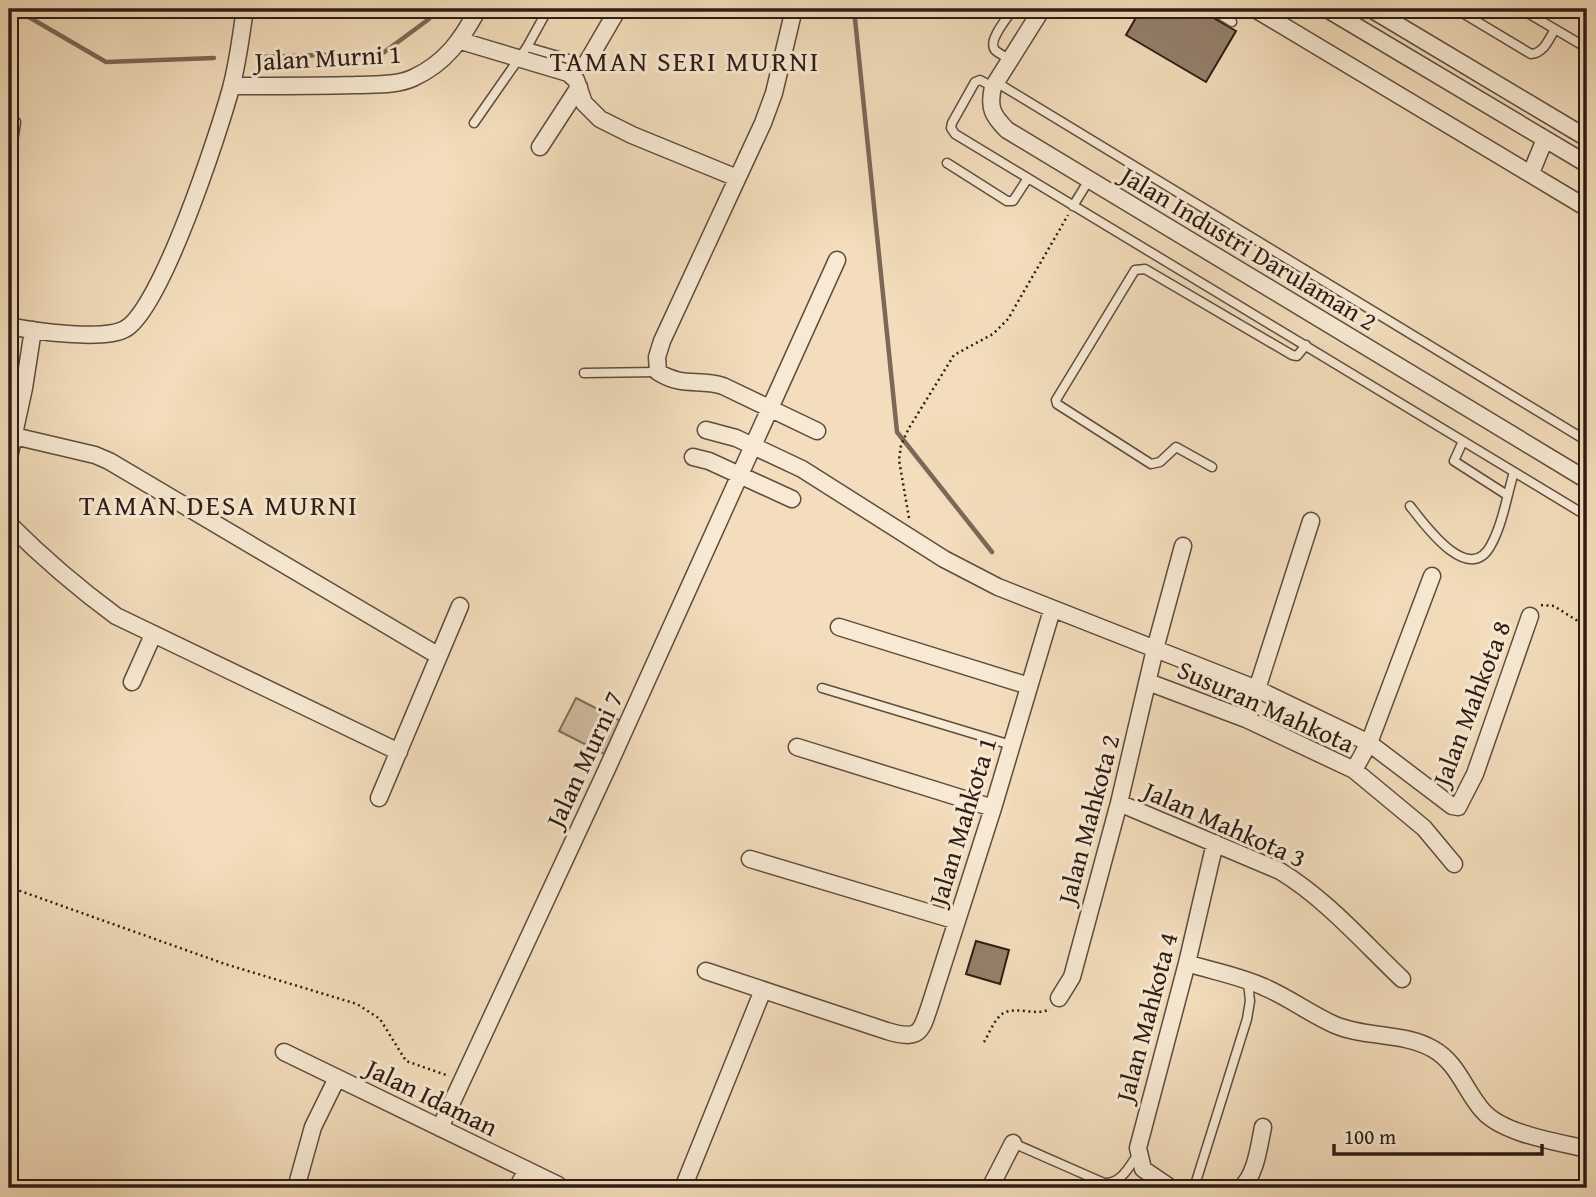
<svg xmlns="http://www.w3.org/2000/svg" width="1596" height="1197" font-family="'Gentium Book Plus',serif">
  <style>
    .green { fill: #d2bca0; stroke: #806c5a; stroke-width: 2 }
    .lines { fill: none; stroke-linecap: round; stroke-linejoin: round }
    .stream { stroke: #7c6857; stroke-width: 4.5 }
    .building { fill: #94806c; stroke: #2e1c15; stroke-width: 2 }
    .service-casing { stroke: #5f4c3f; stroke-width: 11 }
    .minor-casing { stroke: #5f4c3f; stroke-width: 19 }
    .path { stroke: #2e1c15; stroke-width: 2.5; stroke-dasharray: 2 3.5; stroke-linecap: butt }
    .service { stroke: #f7e9d3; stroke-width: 8 }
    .minor { stroke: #f7e9d3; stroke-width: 16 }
    .labels { text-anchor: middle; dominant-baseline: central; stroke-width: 6; stroke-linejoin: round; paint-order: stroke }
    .street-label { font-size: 26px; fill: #2e1c15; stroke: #f7e9d3 }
    .neighbourhood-label { font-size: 28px; letter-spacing: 2px; fill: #2e1c15; stroke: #f7e9d3 }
  </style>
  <rect width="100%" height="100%" fill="#f3ddbc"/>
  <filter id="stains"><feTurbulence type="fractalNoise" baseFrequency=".00286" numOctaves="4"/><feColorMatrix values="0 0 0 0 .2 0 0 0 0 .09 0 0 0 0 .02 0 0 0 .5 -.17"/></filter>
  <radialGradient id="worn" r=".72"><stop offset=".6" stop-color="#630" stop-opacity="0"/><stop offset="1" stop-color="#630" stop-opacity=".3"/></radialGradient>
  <path class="green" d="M576 698 621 721 604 754 559 731Z"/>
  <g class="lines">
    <path class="stream" d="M15 9 106 62 214 58
      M854 9 897 432 992 552
      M259 57 383 53 429 19 434 9"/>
  </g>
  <path class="building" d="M1141 9H1198L1236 31 1206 82 1126 35Z
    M976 941 1009 950 1000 984 966 974Z"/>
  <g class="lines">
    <g class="service-casing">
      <path id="service" d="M1211 9 1232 22
        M1456 9 1531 54C1544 53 1549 39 1555 29
        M1521 9 1587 48
        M527 47 586 64
        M1010 59C1006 57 999 54 995 50 987 41 1008 17 1013 9
        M996 82 1587 441
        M993 87 980 80 975 82 952 123 951 128 955 134 1587 516
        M9 115 16 122 9 167
        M474 123 527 47 548 9
        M947 163 1007 201H1013L1028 178
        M1073 206 1089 180
        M584 373 658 372
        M1463 441 1454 461 1507 495
        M1212 467 1176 447 1160 462 1151 464 1057 404 1056 400 1135 270 1145 269 1292 355 1297 356 1306 345
        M1410 506C1424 524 1469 587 1491 545 1503 523 1507 495 1514 472
        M822 688 1011 745
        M1013 1143 1104 1183C1121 1184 1129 1167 1138 1154
        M1194 1188 1247 1019 1250 1001 1248 982"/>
    </g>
    <g class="minor-casing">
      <path id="minor" d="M794 9 774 93 763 123 662 341 657 357 658 372C683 388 699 378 723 386L817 431
        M1042 9 993 87C988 108 993 116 1007 130L1587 480
        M1255 9 1587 208
        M1327 9 1587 164
        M1371 9 1587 138
        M461 41 568 73 576 80 584 103 600 119 632 135 737 178
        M586 64 618 9
        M232 86C273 86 314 86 355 85 374 84 395 86 413 78 446 63 462 39 478 9
        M540 147 579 87
        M1531 173 1545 139
        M9 326C33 331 104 341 125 329 161 310 219 132 231 88 238 62 241 35 245 9
        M706 430 736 438 802 469 944 559 998 587 1257 689 1369 743 1452 806 1458 807 1475 774 1530 616
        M14 436 95 455 109 461 439 656
        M9 457 24 388 33 330
        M693 457 709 461 792 499
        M9 524C42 557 78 588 116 616L399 752
        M839 627 1029 686
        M132 682 153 635
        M1148 682 1246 719 1354 770 1424 828 1454 864
        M1257 689 1311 521
        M797 747 993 808
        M1354 770 1369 743 1432 576
        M379 798 460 606
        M1119 803 1280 871C1326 899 1363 942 1402 979
        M750 859 957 921
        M1187 963C1212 971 1240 976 1264 987 1288 997 1310 1014 1335 1025 1366 1038 1403 1032 1433 1049 1458 1063 1465 1091 1483 1111 1503 1134 1558 1142 1587 1149
        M706 971 887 1031C921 1041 921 1032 931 1002L993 808 1052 610
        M1059 998 1072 977 1119 803 1155 649 1183 546
        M284 1052 558 1185
        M440 1128 606 771 837 260
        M296 1188 313 1127 337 1078
        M517 1188 527 1170
        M683 1188 763 990
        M990 1188 1013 1143
        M1171 1188 1143 1169 1138 1148 1187 963 1215 843
        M1241 1188C1256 1175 1259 1146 1263 1127"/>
    </g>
    <path class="path" d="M909 518 899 460 901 445 909 428 954 355 993 334 1008 319 1068 215
      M1541 605 1554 606 1587 627
      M9 887 225 964 357 1004 380 1019 406 1061 449 1076
      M984 1042C989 1034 994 1020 1002 1014 1015 1005 1036 1017 1050 1009"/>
    <use href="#service" class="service"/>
    <use href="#minor" class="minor"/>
  </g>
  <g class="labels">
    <g class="street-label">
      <text transform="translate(328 57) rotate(-3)">Jalan Murni 1</text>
      <text transform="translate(1249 248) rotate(31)">Jalan Industri Darulaman 2</text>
      <text transform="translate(1471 703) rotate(-69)">Jalan Mahkota 8</text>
      <text transform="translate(1266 706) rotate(24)">Susuran Mahkota</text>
      <text transform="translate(584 759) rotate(-65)">Jalan Murni 7</text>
      <text transform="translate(1088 819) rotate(-75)">Jalan Mahkota 2</text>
      <text transform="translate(962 821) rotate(-73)">Jalan Mahkota 1</text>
      <text transform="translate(1225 824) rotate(24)">Jalan Mahkota 3</text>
      <text transform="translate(1146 1017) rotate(-75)">Jalan Mahkota 4</text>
      <text transform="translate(432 1097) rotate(26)">Jalan Idaman</text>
    </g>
    <g class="neighbourhood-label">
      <text x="685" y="60">TAMAN SERI MURNI</text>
      <text x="219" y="504">TAMAN DESA MURNI</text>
    </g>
  </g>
  <rect width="1596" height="1197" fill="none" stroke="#f3ddbc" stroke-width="35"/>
  <rect x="10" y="10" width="1575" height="1176" fill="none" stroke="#2e1c15" stroke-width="3.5"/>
  <rect x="18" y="18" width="1561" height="1162" fill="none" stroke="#2e1c15" stroke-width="2"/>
  <path d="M1334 1144v10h208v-10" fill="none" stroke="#2e1c15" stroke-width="3.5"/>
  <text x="1344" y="1144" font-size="21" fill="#2e1c15" stroke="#f7e9d3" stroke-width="5" paint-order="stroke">100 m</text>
  <rect width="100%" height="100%" filter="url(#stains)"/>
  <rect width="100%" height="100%" fill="url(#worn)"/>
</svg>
